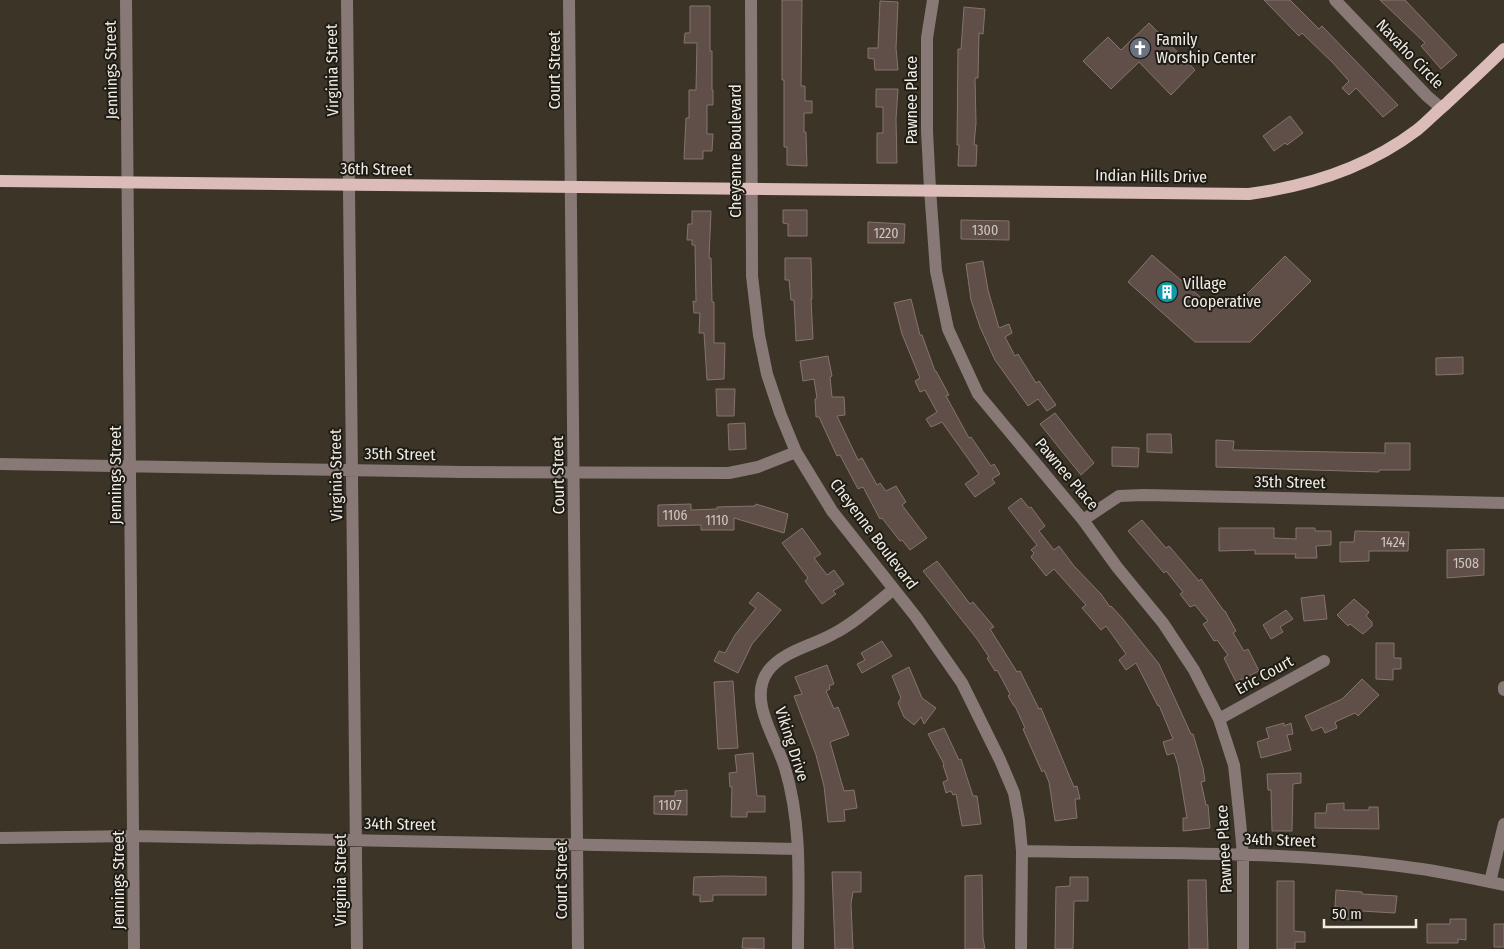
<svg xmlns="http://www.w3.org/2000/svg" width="1504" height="949" font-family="'Fira Sans Condensed',sans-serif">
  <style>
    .building { fill: #5f4f48; stroke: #85746d }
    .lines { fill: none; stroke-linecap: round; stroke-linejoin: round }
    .minor { stroke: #887977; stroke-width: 12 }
    .major { stroke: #dbbcb8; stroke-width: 12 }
    .labels { text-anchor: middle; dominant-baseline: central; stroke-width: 4; stroke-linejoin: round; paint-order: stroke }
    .number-label { font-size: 14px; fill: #ccc5bd }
    .poi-label { font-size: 16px; fill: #f0ece4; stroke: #1f1c16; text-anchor: start }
    .street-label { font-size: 16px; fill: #f0ece4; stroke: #1f1c16 }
  </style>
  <rect width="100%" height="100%" fill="#3b3427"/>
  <path class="building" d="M782 0H802L801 86H805V101H812V113H804V132H806L807 166 787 165V147H784V80H782Z
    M1264 0H1290L1319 29 1322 26 1398 105 1383 117 1356 88 1349 95 1342 88 1349 81 1333 63 1302 33 1299 36Z
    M1380 0H1405L1457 55 1441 69 1421 46 1425 43Z
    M880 1 898 2 896 48 898 70H875L874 59 868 58V48H878Z
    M690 6H710V51H712V90H713V105H707V134H713L712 151H703V159H684L686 118H689V90H696L697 43H684L685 33H690Z
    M964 7 985 9 983 34 979 33 978 78H975L976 123 974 145H977L976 166H958L959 145H957L958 49H961Z
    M1149 23 1195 70 1171 95 1139 62 1111 89 1083 61 1108 37 1121 50Z
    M876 89H898L896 119 897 163H877V133H883V107H876Z
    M1290 116 1303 133 1287 145 1285 143 1274 151 1263 136Z
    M783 210H807V236H788V224L783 223Z
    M692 211H711L709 258H711L712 302H714V343H725L724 379 707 380 704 333H699L700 313H694L693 301 696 302 695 245H692V240H687L688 224H692Z
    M961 220 1009 221V240L961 239Z
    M868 222 905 224 904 243H868Z
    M1152 255 1206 302 1238 303 1285 256 1311 281 1250 342H1195L1128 282Z
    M785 258H811L812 299H811L813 339 796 341 794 300H791L789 280H785Z
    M983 261 988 290 999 328 1009 324 1012 333 1005 337 1015 356 1018 354 1036 383 1039 381 1056 405 1047 411 1038 399 1028 406 995 360 980 327 971 300 966 264Z
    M911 299 920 335H922L935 371H936L949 395 946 396 969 438 971 437 991 466 994 464 1000 474 992 479 995 483 975 497 965 484 979 474 942 422 931 427 926 419 937 412 925 390 920 392 915 381 920 378 902 334 894 303Z
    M828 356 832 376 830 377 832 397H844L845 415 837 416 858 460 862 458 877 485 880 483 886 491 896 486 906 502 902 505 927 538 910 550 902 540 900 541 882 518 880 519 863 487 858 489 840 455 837 456 819 417H816L815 399 817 398 814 379 803 381 800 361Z
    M1463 357V374L1436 375V358Z
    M716 389H735L734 416H717Z
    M1055 413 1094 463 1081 475 1040 424Z
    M745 423 746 449 729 450 728 424Z
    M1147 434H1171L1172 453 1147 452Z
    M1216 440 1234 441 1233 450 1385 453V443H1410V470H1379V472L1216 467Z
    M1112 447 1139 448 1138 467 1112 466Z
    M1021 498 1029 508 1031 507 1045 526 1039 531 1054 550 1059 546 1074 566 1101 594 1110 607 1111 606 1123 619 1159 664 1191 734H1193L1203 768 1205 781 1201 782 1206 805H1208L1210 828 1183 831V818H1187L1178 765 1174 753 1167 755 1163 742 1173 739 1159 705 1158 706 1136 663 1126 670 1119 660 1126 654 1106 626 1101 630 1082 608 1086 605 1054 569 1046 576 1031 557 1034 553 1031 550 1037 545 1008 508Z
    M691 504V510L717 509V507L755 506 756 504 788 514 784 533 734 518V530H701V525L658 526V505Z
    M1142 520 1166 548 1169 546 1199 581 1201 579 1224 611H1225L1236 631 1233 633 1244 651 1248 649 1259 671 1236 682 1224 658 1228 655 1217 640 1214 641 1203 624 1208 621 1195 605 1190 607 1180 594 1183 592 1166 571 1164 573 1128 531Z
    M802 528 821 554 814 558 827 575 834 570 844 584 833 591 836 594 822 604 805 581 808 578 782 543Z
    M1219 528H1274V538L1296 539V528H1315V531H1331V545L1316 546 1317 558H1295L1296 554H1255V550L1219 551Z
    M1355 531 1409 532 1408 551H1369V561L1340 562V542H1354Z
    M1484 549V575L1447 578V550Z
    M937 561 970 604 973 602 994 627 990 629 1017 672 1020 671 1039 709 1041 708 1074 787 1077 786 1080 799H1075L1077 818 1055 821 1049 782 1044 770 1042 772 1023 729 1025 728 1015 706H1014L1008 696 1010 694 997 670 995 671 987 658 989 657 977 639 923 571Z
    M758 592 781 610 752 644 738 673 714 661 719 651 725 653 735 635 756 608 749 603Z
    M1324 595 1327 619 1304 621 1301 598Z
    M1354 599 1369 612 1366 616 1372 622V626L1363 634 1350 624 1348 626 1337 615Z
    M1286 610 1293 619 1280 627 1283 632 1271 639 1263 625Z
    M882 641 892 656 862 673 857 664 865 660 861 653Z
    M1376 643H1394V658H1401V669H1393V680L1376 679Z
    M827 665 834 684 829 686 830 689 826 691 834 709 838 707 849 735 830 742 844 791 854 790 857 808 844 810 845 821 828 822 824 786 816 755 794 696 802 694 795 677Z
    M909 667 922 698 936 708 924 724 921 717 914 725 904 717 898 703 901 698 892 676Z
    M1362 679 1379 695 1358 716 1355 713 1335 722 1337 728 1325 733 1322 727 1312 731 1305 716 1342 699Z
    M733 681 738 748 718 749 714 682Z
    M1284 723V726L1291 723 1293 734 1287 735 1291 750 1261 758 1257 742 1269 738 1266 728Z
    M944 728 959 760 961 759 973 796H977L981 824 962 826 956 794 953 795 951 791 946 793 943 782 948 780 943 765 944 764 928 734Z
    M753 753 757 796H765V812H747V817H731L732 787H730L729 773 737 772 735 755Z
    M1301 773V783L1293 784 1292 831H1272L1271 790H1268L1267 774Z
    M687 790V815L654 814V796H675V791Z
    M1344 803V810H1369V807H1378L1379 829 1315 828V813H1326L1327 804Z
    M832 872H861V892H853L851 904 853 949H835Z
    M982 875 983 938 985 949H965V876Z
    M726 876 766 877V895H713V901L700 902V895H693L694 877Z
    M1070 877H1088V901H1074L1073 949H1055L1056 887 1070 886Z
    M1188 880H1206L1208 949H1189Z
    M1277 881H1294V931L1305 932V942H1295V949H1277Z
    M1336 890 1362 892V894L1397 896 1395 913 1361 911V920L1345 919 1347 908 1335 907Z
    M1450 919H1466V940L1458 939V943H1427V924H1450Z
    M1494 924H1504V947H1494Z
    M743 938H764V949L742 948Z"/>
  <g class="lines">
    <path class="minor" d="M126 0 134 949
      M347 0 357 949
      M569 0 578 949
      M751 0 752 276 759 335 767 374 780 413 796 452 832 511 916 617 962 683 1000 760 1014 793 1019 820 1022 851 1021 949
      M933 0 927 38V131L930 189 936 271 948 329 978 394 1083 520 1117 567 1163 623 1194 670 1219 719 1234 765 1240 821 1243 855V949
      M1335 0 1427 96 1441 108
      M0 464 463 472 729 473 758 467 796 452
      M1083 520 1119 496 1144 495 1504 503
      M1504 687V690
      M1219 719 1324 661
      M0 838 134 836 798 849
      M1022 851C1150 854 1280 850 1407 867 1440 871 1472 878 1504 885
      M1490 882 1504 824
      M798 949C798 889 803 827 785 768 777 740 747 700 768 671 783 651 812 646 833 634 855 623 875 604 894 589"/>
    <path class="major" d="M0 181C416 188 833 187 1249 194 1310 186 1368 167 1417 130 1427 122 1436 112 1446 104 1465 86 1485 68 1504 49"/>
  </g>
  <defs>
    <g id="church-disc" transform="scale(1.125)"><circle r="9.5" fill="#6b7280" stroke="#1f1c16"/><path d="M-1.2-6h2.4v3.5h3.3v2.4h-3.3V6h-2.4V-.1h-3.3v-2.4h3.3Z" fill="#fff"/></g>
    <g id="building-disc" transform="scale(1.125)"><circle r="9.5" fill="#0f9aa8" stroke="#1f1c16"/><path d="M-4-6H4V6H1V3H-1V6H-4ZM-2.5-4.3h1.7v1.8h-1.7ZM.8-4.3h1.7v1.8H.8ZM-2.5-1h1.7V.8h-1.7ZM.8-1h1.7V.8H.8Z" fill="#fff"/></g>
  </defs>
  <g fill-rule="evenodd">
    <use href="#church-disc" x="1140" y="48"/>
    <use href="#building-disc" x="1167" y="292"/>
  </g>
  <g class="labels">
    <g class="number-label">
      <text x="985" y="230">1300</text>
      <text x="886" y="233">1220</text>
      <text x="675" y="515">1106</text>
      <text x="717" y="520">1110</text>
      <text x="1393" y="542">1424</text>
      <text x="1466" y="563">1508</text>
      <text x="670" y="805">1107</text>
    </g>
    <g class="poi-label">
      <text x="1156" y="39">Family<tspan x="1156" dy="18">Worship Center</tspan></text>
      <text x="1183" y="283">Village<tspan x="1183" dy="18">Cooperative</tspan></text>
    </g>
    <g class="street-label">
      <text transform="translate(1410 54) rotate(46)">Navaho Circle</text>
      <text transform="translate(111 70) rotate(-91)">Jennings Street</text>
      <text transform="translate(332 70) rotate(-91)">Virginia Street</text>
      <text transform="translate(554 70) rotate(-90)">Court Street</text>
      <text transform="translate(911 100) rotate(-90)">Pawnee Place</text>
      <text transform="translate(735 151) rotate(-90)">Cheyenne Boulevard</text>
      <text transform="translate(376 169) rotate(1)">36th Street</text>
      <text transform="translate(1151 176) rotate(1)">Indian Hills Drive</text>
      <text transform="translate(400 454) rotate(1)">35th Street</text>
      <text transform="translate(1067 474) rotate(50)">Pawnee Place</text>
      <text transform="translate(115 475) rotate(-90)">Jennings Street</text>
      <text transform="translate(336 475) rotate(-91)">Virginia Street</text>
      <text transform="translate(558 475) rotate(-91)">Court Street</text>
      <text transform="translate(1290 482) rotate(1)">35th Street</text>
      <text transform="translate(874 534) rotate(53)">Cheyenne Boulevard</text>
      <text transform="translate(1264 675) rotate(-29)">Eric Court</text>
      <text transform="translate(792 744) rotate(72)">Viking Drive</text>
      <text transform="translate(400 824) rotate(1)">34th Street</text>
      <text transform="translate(1280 840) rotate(2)">34th Street</text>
      <text transform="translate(1224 849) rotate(-93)">Pawnee Place</text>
      <text transform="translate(118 880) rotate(-90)">Jennings Street</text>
      <text transform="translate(340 880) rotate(-90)">Virginia Street</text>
      <text transform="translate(561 880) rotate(-90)">Court Street</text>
    </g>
  </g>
  <path d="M1324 919v8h92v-8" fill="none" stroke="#f0ece4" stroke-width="2.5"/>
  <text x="1332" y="919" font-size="15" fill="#f0ece4" stroke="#1f1c16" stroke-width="4" paint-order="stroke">50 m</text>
</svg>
